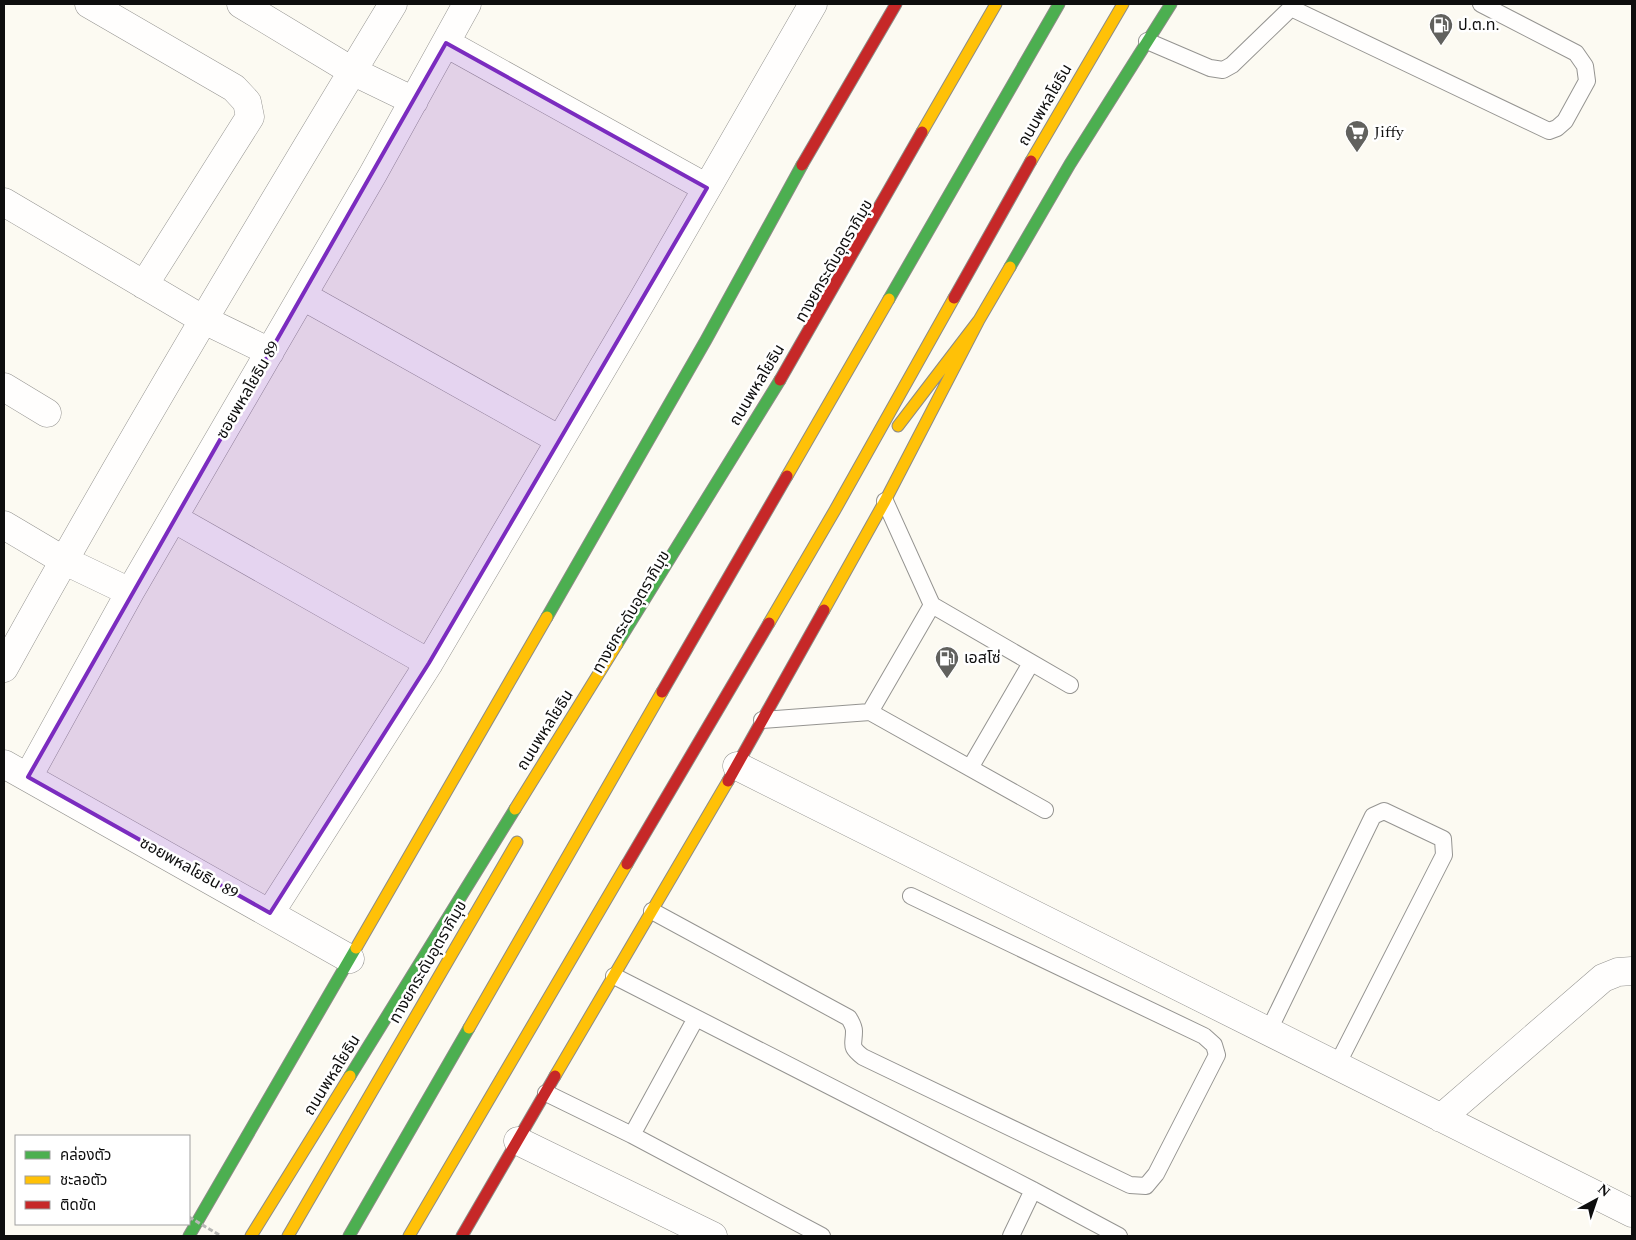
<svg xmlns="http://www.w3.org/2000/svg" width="1636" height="1240" font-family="Spectral,'Noto Sans Thai',serif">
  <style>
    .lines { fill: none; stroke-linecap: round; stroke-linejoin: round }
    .lane-casing { stroke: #959491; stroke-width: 18 }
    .street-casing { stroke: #959491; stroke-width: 29 }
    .fast-casing { stroke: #8c8b87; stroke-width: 13 }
    .slow-casing { stroke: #8c8b87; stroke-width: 13 }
    .jam-casing { stroke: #8c8b87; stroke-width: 13 }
    .lane { stroke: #fffefd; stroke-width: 16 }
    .street { stroke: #fffefd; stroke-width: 28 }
    .fast { stroke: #4caf50; stroke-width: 11 }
    .slow { stroke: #ffc107; stroke-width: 11 }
    .jam { stroke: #c62828; stroke-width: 11 }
    .path-bridge { stroke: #b8b8b6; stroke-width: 3; stroke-dasharray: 5 2.5; stroke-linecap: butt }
    .marked { fill: #7b2cbf; fill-opacity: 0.2; stroke: #7b2cbf; stroke-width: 4; stroke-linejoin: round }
    .labels { text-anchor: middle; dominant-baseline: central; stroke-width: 5; stroke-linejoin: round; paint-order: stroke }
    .poi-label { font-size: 16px; fill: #0e0e0e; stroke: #fff; text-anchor: start }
    .street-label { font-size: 16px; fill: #0e0e0e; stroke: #fff }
  </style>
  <rect width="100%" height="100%" fill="#fcfaf2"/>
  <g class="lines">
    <g class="lane-casing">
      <path id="lane" d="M1291 8 1549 131 1557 128 1565 121 1587 81 1585 66 1576 53 1481 4
        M1147 41 1210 68 1223 70 1232 65 1291 8 1293 4
        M932 605 1070 685
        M870 712 1045 810
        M762 720 870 712 932 605 885 501
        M970 768 1031 663
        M652 911 849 1018C851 1022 854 1026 854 1031 854 1046 849 1046 863 1057L1130 1185 1146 1186 1156 1174 1217 1055 1214 1045 1204 1036 911 896
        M614 976 1033 1190 1119 1236
        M1269 1030 1373 816 1384 811 1443 839 1444 855 1337 1065
        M546 1093 632 1135 822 1236
        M632 1135 696 1018
        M1011 1236 1033 1190"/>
    </g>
    <g class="street-casing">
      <path id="street" d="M89 4 234 88 247 102 250 117 144 285
        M241 4 352 71 414 101
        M446 43 707 188
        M4 202 204 320 270 352
        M303 296 560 440
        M4 387 47 413
        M173 518 429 663
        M4 525 63 560 130 592
        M4 668C128 443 260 224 393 4
        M4 764 350 959
        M737 766 1632 1213
        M28 777 130 592 373 174 467 4
        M270 913 429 663 642 301 813 4
        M1441 1118 1603 978 1618 972 1632 971
        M518 1141 713 1236"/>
    </g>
    <g class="fast-casing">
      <path id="fast" d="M1010 267 1070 164 1171 4
        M889 299 1059 4
        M547 617 706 340 802 165
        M617 644 780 380
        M350 1076 515 809
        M189 1236 356 948
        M349 1236 469 1028"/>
    </g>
    <g class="slow-casing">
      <path id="slow" d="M922 132 996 4
        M1031 161 1123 4
        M898 426 979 320
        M787 476 889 299
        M824 610 885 501 979 320 1010 267
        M769 623 835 510 954 298
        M515 809 617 644
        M356 948 547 617
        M469 1028 662 692
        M555 1076 728 781
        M251 1236 350 1076
        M288 1236 517 842
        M409 1236 627 864"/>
    </g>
    <g class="jam-casing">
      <path id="jam" d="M802 165 896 4
        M954 298 1031 161
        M780 380 922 132
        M662 692 787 476
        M728 781 824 610
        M627 864 769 623
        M462 1236 555 1076"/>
    </g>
    <use href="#lane" class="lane"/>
    <use href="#street" class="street"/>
    <use href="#fast" class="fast"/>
    <use href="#slow" class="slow"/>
    <use href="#jam" class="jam"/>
    <path class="path-bridge" d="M189 1217 221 1236"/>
  </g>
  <path class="marked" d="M446 43 707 188 429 663 270 913 28 777Z"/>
  <defs>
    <g id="fuel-pin" transform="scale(1.25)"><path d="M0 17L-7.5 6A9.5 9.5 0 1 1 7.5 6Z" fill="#61615e" stroke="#fff"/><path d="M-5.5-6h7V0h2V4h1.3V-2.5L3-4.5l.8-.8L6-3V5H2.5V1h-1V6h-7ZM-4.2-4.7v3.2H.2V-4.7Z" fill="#fff"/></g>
    <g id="supermarket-pin" transform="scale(1.25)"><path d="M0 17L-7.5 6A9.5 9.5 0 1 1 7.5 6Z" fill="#61615e" stroke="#fff"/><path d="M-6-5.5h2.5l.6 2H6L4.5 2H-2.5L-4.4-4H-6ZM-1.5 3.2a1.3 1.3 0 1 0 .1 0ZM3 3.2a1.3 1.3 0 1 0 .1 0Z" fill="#fff"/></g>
  </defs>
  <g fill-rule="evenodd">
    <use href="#fuel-pin" x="1441" y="25"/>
    <use href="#supermarket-pin" x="1357" y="132"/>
    <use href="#fuel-pin" x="947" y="658"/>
  </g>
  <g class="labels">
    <g class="poi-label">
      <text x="1458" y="25">ป.ต.ท.</text>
      <text x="1374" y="132">Jiffy</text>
      <text x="964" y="658">เอสโซ่</text>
    </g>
    <g class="street-label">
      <text transform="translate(1045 105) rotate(-60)">ถนนพหลโยธิน</text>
      <text transform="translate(834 261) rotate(-60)">ทางยกระดับอุตราภิมุข</text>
      <text transform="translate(757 385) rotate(-59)">ถนนพหลโยธิน</text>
      <text transform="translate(248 390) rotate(-60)">ซอยพหลโยธิน 89</text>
      <text transform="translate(631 612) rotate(-60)">ทางยกระดับอุตราภิมุข</text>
      <text transform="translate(545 730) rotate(-58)">ถนนพหลโยธิน</text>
      <text transform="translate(189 868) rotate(29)">ซอยพหลโยธิน 89</text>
      <text transform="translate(428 962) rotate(-60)">ทางยกระดับอุตราภิมุข</text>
      <text transform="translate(332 1075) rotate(-58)">ถนนพหลโยธิน</text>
    </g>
  </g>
  <rect width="1636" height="1240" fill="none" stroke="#0e0e0e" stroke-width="10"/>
  <rect x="15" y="1135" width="175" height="90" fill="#ffffff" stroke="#9f9f9f"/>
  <rect x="25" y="1151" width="25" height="8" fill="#4caf50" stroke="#9f9f9f"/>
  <text x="60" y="1160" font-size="15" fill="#0e0e0e">คล่องตัว</text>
  <rect x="25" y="1176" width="25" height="8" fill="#ffc107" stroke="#9f9f9f"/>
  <text x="60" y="1185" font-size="15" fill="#0e0e0e">ชะลอตัว</text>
  <rect x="25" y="1201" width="25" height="8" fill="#c62828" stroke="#9f9f9f"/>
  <text x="60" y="1210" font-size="15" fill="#0e0e0e">ติดขัด</text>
  <g transform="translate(1596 1200) rotate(40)" stroke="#ffffff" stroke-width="4" paint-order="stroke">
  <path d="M0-4L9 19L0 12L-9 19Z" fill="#0e0e0e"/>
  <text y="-8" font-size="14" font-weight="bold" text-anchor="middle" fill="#0e0e0e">N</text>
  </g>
</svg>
